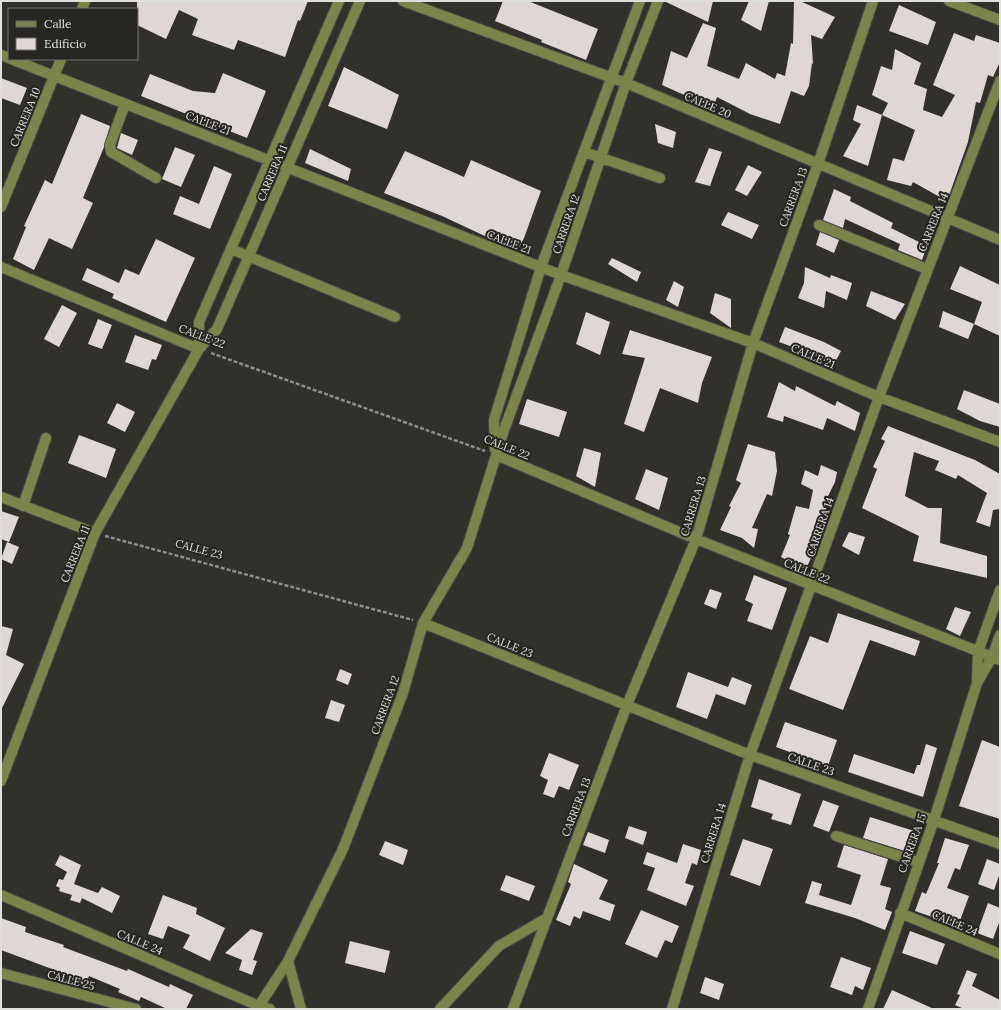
<svg xmlns="http://www.w3.org/2000/svg" width="1001" height="1010" font-family="Lora,serif">
  <style>
    .building { fill: #dfd7d5 }
    .lines { fill: none; stroke-linecap: round; stroke-linejoin: round }
    .minor-casing { stroke: #4e4c47; stroke-width: 12 }
    .path { stroke: #8e8d88; stroke-width: 2.5; stroke-dasharray: 4 2; stroke-linecap: butt }
    .minor { stroke: #7a844b; stroke-width: 10 }
    .labels { text-anchor: middle; dominant-baseline: central; stroke-width: 4; stroke-linejoin: round; paint-order: stroke }
    .street-label { font-size: 11px; fill: #e0dfdb; stroke: #282621 }
  </style>
  <rect width="100%" height="100%" fill="#32302b"/>
  <path class="building" d="M137 1H308L300 21 298 20 285 57 238 40 234 50 192 35 198 19 179 10 166 39 137 25Z
    M503 1H528L598 29 586 60 541 42 542 40 495 21Z
    M664 1H713L708 22Z
    M749 1H769L761 31 741 20Z
    M794 1H800L835 17 822 39 811 35 813 64 812 63 809 86 804 96 791 91 780 124 750 114 717 97 713 108 662 85 671 51 687 58 703 23 716 28 707 66 739 79 746 63 775 79 777 73 785 76 791 43 793 44Z
    M899 5 936 22 928 45 889 31Z
    M954 33 974 41 976 35 1000 43V62L993 77 988 75 980 103 976 102 968 142 947 201 913 182 911 186 887 180 893 158 904 161 915 130 882 115 868 166 843 156 861 124 853 120 857 105 882 115 888 103 872 95 881 66 892 70 895 49 921 63 914 84 927 89 923 110 942 117 955 95 933 85Z
    M344 67 399 95 387 129 328 106Z
    M223 73 266 91 247 138 141 96 150 74 193 91 215 93Z
    M1 78 27 88 20 105 1 98Z
    M81 114 110 126 104 147 83 198 93 203 72 249 49 238 34 270 13 259 26 227 24 226 45 180 52 184Z
    M655 124 676 132 673 148 658 143Z
    M121 133 138 140 132 155 117 148Z
    M175 147 195 155 181 187 162 179Z
    M709 148 722 152 710 186 695 182Z
    M310 149 351 169 348 181 305 163Z
    M405 151 464 177 471 160 541 191 524 238 517 251 442 216 384 193Z
    M748 165 762 172 747 196 735 190Z
    M214 166 232 174 210 229 173 214 180 196 199 204Z
    M834 189 851 197 850 201 893 223 891 228 927 246 922 260 898 250 900 244 845 219 843 228 823 220Z
    M728 212 759 225 752 239 721 225Z
    M820 232 839 240 834 253 816 245Z
    M156 239 195 258 166 322 112 298 114 294 82 280 87 268 119 283 125 269 139 275Z
    M612 258 641 272 637 282 608 264Z
    M960 266 1000 285V336L974 324 982 302 950 289Z
    M805 267 830 278 831 275 852 283 847 300 826 291 824 308 798 298 804 283Z
    M674 281 684 287 678 307 666 300Z
    M871 291 905 304 895 320 866 306Z
    M715 293 731 299V328L710 313Z
    M62 305 77 313 59 347 44 339Z
    M943 311 974 324 968 339 939 327Z
    M586 312 610 322 600 355 576 344Z
    M98 319 112 325 102 349 88 344Z
    M785 327 824 342 841 351 834 364 822 360 823 358 779 342Z
    M630 330 712 357 702 383 698 403 660 388 644 432 624 424 645 358 622 354Z
    M135 335 162 345 156 360 152 359 148 370 125 362Z
    M779 382 795 391 796 386 835 406 837 401 860 413 855 431 827 418 823 430 784 416 783 422 767 417Z
    M964 390 1000 404V427L980 421 957 409Z
    M527 399 567 412 559 437 519 424Z
    M117 403 135 412 125 432 107 423Z
    M888 426 975 460 1000 474V509L993 510 990 527 976 522 987 493 958 475 956 479 935 470 939 461 914 452 905 496 928 508H942L940 543 987 556V578L913 561 919 536 862 508 877 469 873 467 885 441 881 439Z
    M79 435 116 449 106 478 68 463Z
    M748 444 775 452 777 471 772 496 767 494 752 528 758 529 754 548 742 538 720 530 731 507 729 506 741 483 736 480Z
    M584 448 601 453 595 487 576 476Z
    M821 465 837 472 835 482 824 504H827L818 542 806 569 781 557 790 535 788 534 796 506 809 509 813 490 801 484 805 470 818 476Z
    M646 469 668 478 659 510 635 499Z
    M1 511 19 517 9 542 1 539Z
    M849 532 865 537 859 555 842 546Z
    M7 542 19 547 12 564 1 559Z
    M754 575 787 588 772 630 747 621 753 604 745 600Z
    M710 589 722 593 716 609 704 604Z
    M955 607 971 612 960 636 946 629Z
    M838 613 920 641 915 656 870 640 843 710 789 689 810 636 828 643Z
    M1 626 13 629 6 655 24 664 1 710Z
    M340 669 352 674 348 685 336 680Z
    M688 672 728 687 732 677 752 685 745 705 716 694 707 719 676 707Z
    M331 700 345 705 339 722 325 718Z
    M785 722 837 740 828 766 776 747Z
    M982 740 1000 747V819L959 806Z
    M926 744 937 748 923 797 848 772 854 754 914 774 917 765H920Z
    M549 753 579 765 569 790 559 786 554 798 543 794 548 780 540 776Z
    M759 779 801 794 791 825 771 819 773 814 751 807Z
    M823 800 839 806 829 832 813 826Z
    M870 817 914 831 908 852 863 838Z
    M629 826 647 832 643 845 625 838Z
    M588 832 609 840 605 853 583 845Z
    M945 838 969 845 960 870 955 868 947 888 969 896 958 926 915 911 922 892 926 894 939 863H937Z
    M743 839 773 849 760 886 730 875Z
    M385 841 408 850 403 865 379 855Z
    M683 844 701 850 697 865 692 863 685 883 694 886 686 906 647 890 655 868 643 864 647 852 677 863Z
    M844 845 888 859 880 885 891 888 885 909 892 912 885 930 855 918 805 903 812 881 822 884 819 895 851 905 861 875 837 867Z
    M60 855 81 865 74 884 98 893 102 887 120 896 112 913 82 898 80 903 70 900 72 895 59 891 60 888 56 886 59 879 63 880 67 872 55 865Z
    M987 859 1000 864V873L994 890 978 884Z
    M574 864 608 880 599 899 615 905 610 921 583 911 580 919 574 916 570 926 556 920 571 884 568 882Z
    M506 875 535 886 529 901 500 890Z
    M163 895 197 908 196 914 225 928 210 961 183 948 190 935 168 926 163 939 148 934Z
    M988 903 1000 908V920L993 939 977 933Z
    M641 910 679 926 672 943 665 940 657 958 625 944Z
    M1 918 26 927 25 932 64 945 63 947 127 971 128 969 169 987 170 984 193 995 186 1009H167L141 997 139 1001 118 992 120 989 89 976 85 985 67 977 68 975 1 950Z
    M251 929 263 933 253 960 257 961 252 975 239 970 242 960 225 953Z
    M910 931 945 944 937 965 902 953Z
    M350 941 390 951 385 973 345 963Z
    M841 957 871 968 863 990 855 986 852 995 830 987Z
    M967 970 977 974 972 986 1000 1000V1009H964L955 1005 960 995 957 994Z
    M705 977 724 984 719 1000 700 993Z
    M892 990 934 1009H883Z"/>
  <g class="lines">
    <g class="minor-casing">
      <path id="minor" d="M403 1 626 83 1000 240
        M949 1 1000 20
        M82 9 85 1
        M1 55 9 58
        M11 59 561 275 753 343 879 397 1000 442
        M125 104 110 145 111 152 156 178
        M584 152 660 178
        M1 207 61 59
        M819 225 927 269
        M231 249 395 317
        M1 267 199 349
        M199 349V322L339 1
        M495 449 494 420 541 267 640 1
        M496 455 696 539 1000 660
        M1 497 95 533
        M23 506 46 438
        M423 623 750 755 1000 844
        M977 681 978 652 1000 590
        M1 781 95 533 199 349 217 329 360 1
        M836 836 918 862
        M1 895 259 1006 270 1009
        M900 913 1000 954
        M288 961 301 1009
        M1 973 136 1009
        M259 1006 288 961 343 849 403 693 423 623 467 548 504 430 561 275 626 83 658 1
        M440 1009 499 946 547 918
        M513 1009 627 705 696 539 753 343 818 164 873 1
        M672 1009 750 755 879 397 1000 81
        M868 1009 934 820 977 683 992 657 1000 635"/>
    </g>
    <path class="path" d="M211 353 485 451
      M105 536 413 620"/>
    <use href="#minor" class="minor"/>
  </g>
  <g class="labels">
    <g class="street-label">
      <text transform="translate(708 105) rotate(23)">CALLE 20</text>
      <text transform="translate(25 117) rotate(-68)">CARRERA 10</text>
      <text transform="translate(208 123) rotate(21)">CALLE 21</text>
      <text transform="translate(272 173) rotate(-67)">CARRERA 11</text>
      <text transform="translate(793 197) rotate(-70)">CARRERA 13</text>
      <text transform="translate(933 222) rotate(-68)">CARRERA 14</text>
      <text transform="translate(566 224) rotate(-71)">CARRERA 12</text>
      <text transform="translate(509 242) rotate(21)">CALLE 21</text>
      <text transform="translate(202 336) rotate(21)">CALLE 22</text>
      <text transform="translate(813 356) rotate(23)">CALLE 21</text>
      <text transform="translate(507 447) rotate(22)">CALLE 22</text>
      <text transform="translate(693 506) rotate(-73)">CARRERA 13</text>
      <text transform="translate(820 527) rotate(-71)">CARRERA 14</text>
      <text transform="translate(199 549) rotate(15)">CALLE 23</text>
      <text transform="translate(75 554) rotate(-68)">CARRERA 11</text>
      <text transform="translate(807 571) rotate(22)">CALLE 22</text>
      <text transform="translate(510 645) rotate(22)">CALLE 23</text>
      <text transform="translate(385 705) rotate(-70)">CARRERA 12</text>
      <text transform="translate(811 764) rotate(19)">CALLE 23</text>
      <text transform="translate(576 807) rotate(-69)">CARRERA 13</text>
      <text transform="translate(713 833) rotate(-73)">CARRERA 14</text>
      <text transform="translate(912 843) rotate(-70)">CARRERA 15</text>
      <text transform="translate(955 923) rotate(23)">CALLE 24</text>
      <text transform="translate(140 942) rotate(23)">CALLE 24</text>
      <text transform="translate(71 980) rotate(15)">CALLE 25</text>
    </g>
  </g>
  <rect width="1001" height="1010" fill="none" stroke="#e0dfdb" stroke-width="4"/>
  <rect x="8" y="8" width="130" height="52" fill="#282621" stroke="#72706b"/>
  <rect x="16" y="21" width="20" height="6" fill="#7a844b" stroke="#72706b"/>
  <text x="44" y="28" font-size="12" fill="#e0dfdb">Calle</text>
  <rect x="16" y="38" width="20" height="12" fill="#dfd7d5" stroke="#72706b"/>
  <text x="44" y="48" font-size="12" fill="#e0dfdb">Edificio</text>
</svg>
